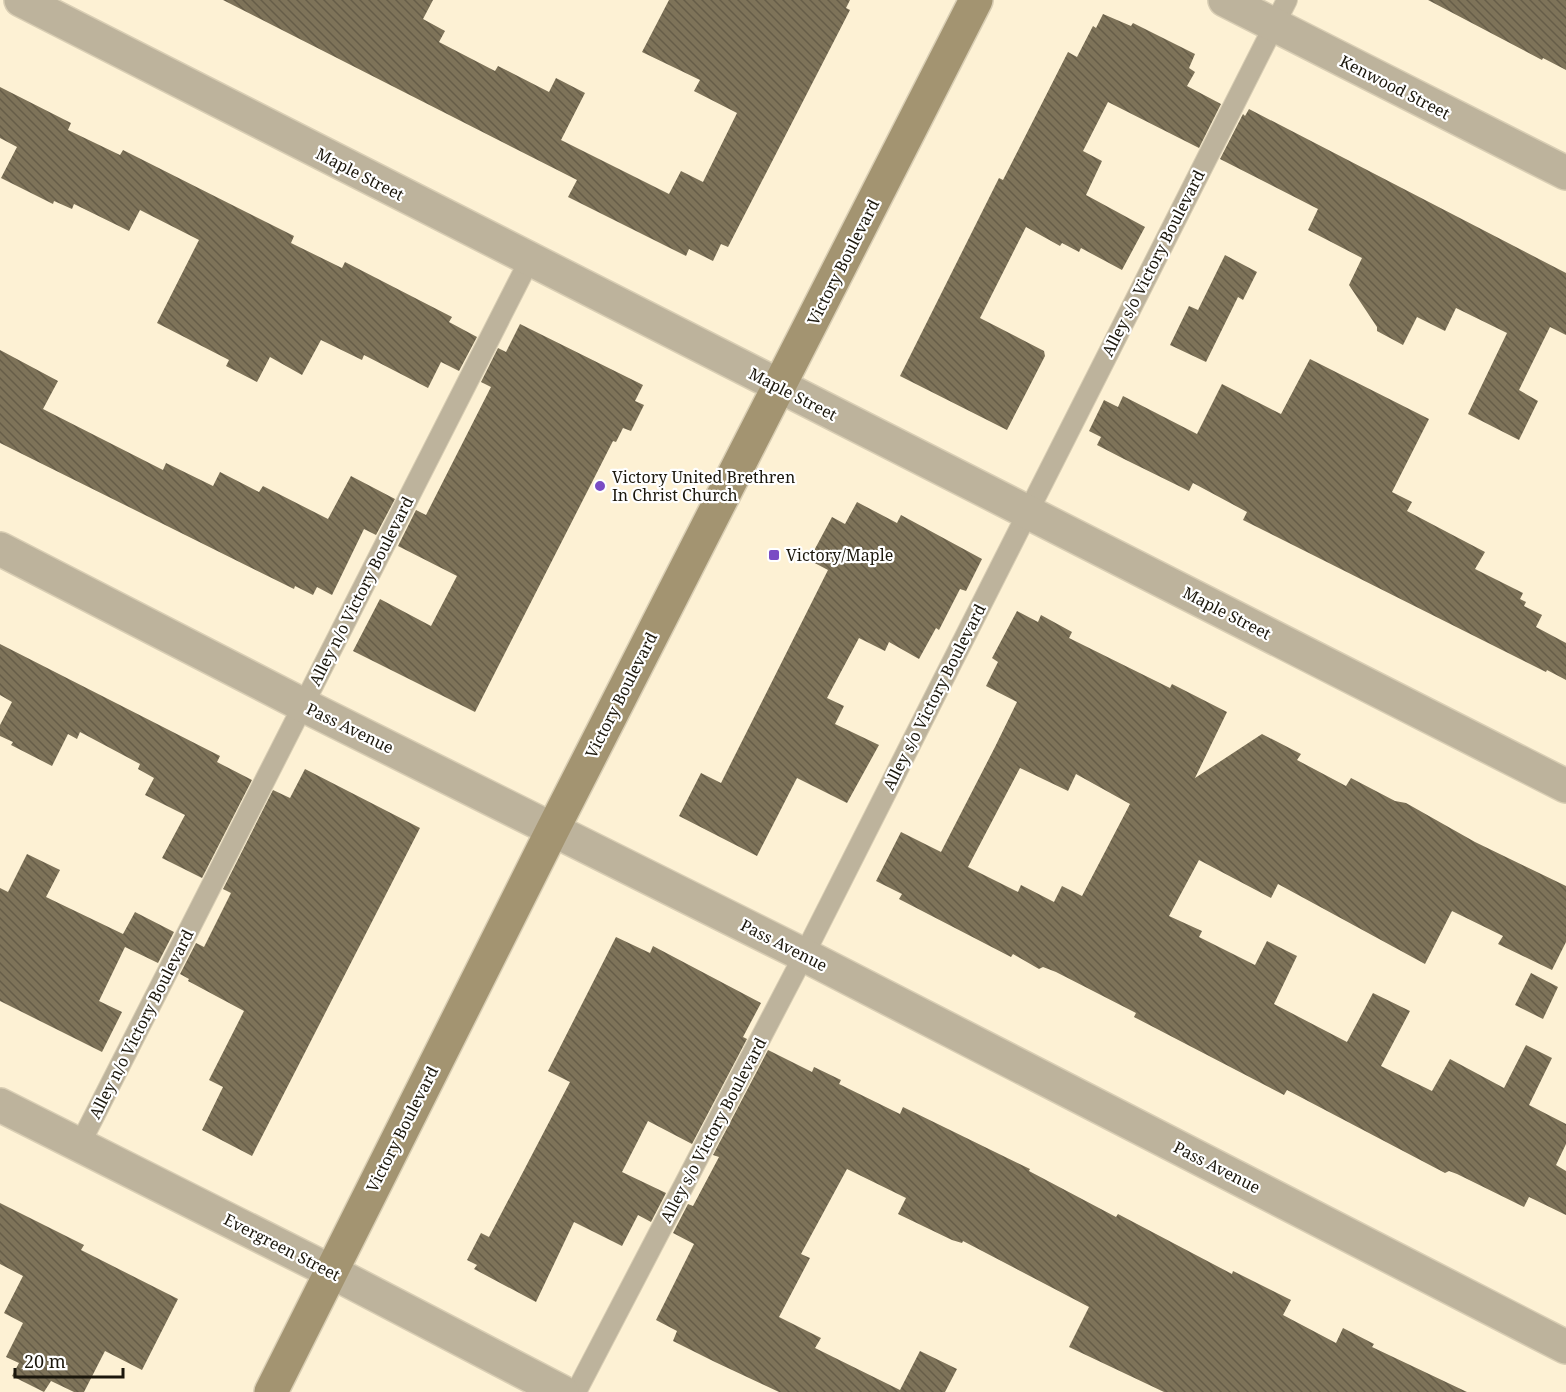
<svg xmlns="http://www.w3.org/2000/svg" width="1566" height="1392" font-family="'Noto Serif',serif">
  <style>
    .building { fill: url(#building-back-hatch); fill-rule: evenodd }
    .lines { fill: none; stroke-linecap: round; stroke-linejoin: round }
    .lane-casing { stroke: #d9ceb4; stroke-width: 22 }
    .street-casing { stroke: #d9ceb4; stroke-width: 36 }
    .secondary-casing { stroke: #d9ceb4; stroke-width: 36 }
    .lane { stroke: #bdb39c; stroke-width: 20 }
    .street { stroke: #bdb39c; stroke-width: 33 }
    .secondary { stroke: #a39471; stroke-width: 33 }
    .poi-dot { fill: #7a4cc4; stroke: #fff; stroke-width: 2 }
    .labels { text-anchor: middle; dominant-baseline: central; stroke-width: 4.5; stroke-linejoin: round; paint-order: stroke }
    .street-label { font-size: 16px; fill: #1b170c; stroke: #fff }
    .poi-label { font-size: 16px; fill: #1b170c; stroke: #fff; text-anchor: start }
  </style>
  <defs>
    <pattern id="building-back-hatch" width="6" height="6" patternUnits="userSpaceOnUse" patternTransform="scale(1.5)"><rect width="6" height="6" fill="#7e7359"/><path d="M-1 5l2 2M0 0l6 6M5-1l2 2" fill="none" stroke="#665d48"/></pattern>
  </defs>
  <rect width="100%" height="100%" fill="#fdf1d4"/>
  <path class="building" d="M223 0H433L423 19 445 31 439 42 495 71 498 66 549 92 556 78 585 93 561 140 669 194 681 171 703 182 737 113 694 91 700 80 642 52 669 0H850L846 8 850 10 728 247 721 244 713 261 689 249 686 256 568 197 577 180Z
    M1428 0H1566V70L1543 58 1542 60Z
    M1103 14 1131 26 1133 23 1195 54 1189 68 1195 72 1187 86 1221 104 1199 148 1108 102 1083 151 1102 161 1086 195 1145 227 1122 270 1081 248 1079 252 1062 243 1060 246 1026 227 980 318 1044 351 1045 356 1007 430 900 376 999 178 1003 180 1068 52 1077 57 1093 26 1096 28Z
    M0 87 71 123 68 130 120 155 123 150 294 236 291 243 342 268 345 262 452 317 449 322 477 337 459 371 441 362 428 388 364 355 362 360 321 340 302 375 270 357 257 382 226 366 229 360 157 323 199 240 140 210 129 231 74 204 72 209 54 201 53 204 1 178 17 147 0 138Z
    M1249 109 1566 273V335L1550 327 1519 390 1538 401 1519 440 1468 414 1507 333 1456 308 1445 331 1417 317 1403 345 1377 331V327L1349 285 1362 258 1308 230 1318 209 1220 159 1243 114 1245 116Z
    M1225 255 1257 272 1243 300 1238 297 1206 362 1170 345 1189 306 1198 310Z
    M520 324 643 385 635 401 644 405 631 431 623 428 616 442 613 441 475 712 353 651 380 599 431 626 457 576 398 546 416 510 426 515 491 387 481 382 498 348 506 352Z
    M0 350 58 381 43 409 163 470 166 463 213 486 220 472 259 492 263 486 328 519 351 476 395 499 376 535 364 529 332 595 317 587 313 595 295 586 294 589 0 443Z
    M1310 359 1429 419 1392 492 1412 502 1407 511 1485 552 1475 569 1523 593 1520 599 1526 602 1524 606 1542 615 1536 627 1566 643V680L1547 670 1546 672 1243 520 1247 512 1193 483 1189 491 1124 459 1097 445 1101 437 1089 431 1104 400 1118 407 1123 396 1197 434 1222 384 1281 414Z
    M857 502 897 523 901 515 982 559 966 591 960 589 939 630 936 628 919 659 889 642 885 651 859 638 827 698 844 706 835 724 879 745 847 803 797 778 757 856 679 816 701 773 721 783 828 570 809 560 832 517 845 524Z
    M1017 611 1038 622 1041 615 1072 632 1069 638 1170 688 1172 684 1227 712 1195 778 1262 734 1301 754 1297 760 1346 786 1351 778 1395 801 1406 803 1475 842 1566 886V942L1552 970 1498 944 1503 936 1452 911 1425 964 1278 884 1271 898 1199 860 1169 916 1202 931 1199 937 1255 965 1267 941 1297 956 1274 1004 1347 1042 1373 993 1410 1011 1381 1066 1432 1091 1450 1059 1504 1088 1526 1045 1552 1058 1529 1105 1566 1124V1144L1556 1165 1566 1171V1215L1529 1197 1524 1207 1457 1174 1449 1171 1445 1173 1287 1090 1284 1095 1134 1017 1136 1013 1056 972 1043 967 1039 969 1013 954 1011 957 899 899 902 894 876 881 901 832 941 852 995 747 1017 702 986 686 998 662 992 658ZM1020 768 1068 791 1076 774 1130 804 1082 896 1062 886 1054 902 1021 885 1018 892 968 867Z
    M0 644 220 756 217 762 252 780 202 878 162 858 185 815 145 795 154 778 138 769 140 764 80 732 77 739 68 734 52 766 11 745 13 742 0 736V725L12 702 0 695Z
    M305 769 420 828 252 1156 202 1130 223 1087 209 1080 244 1011 188 981 189 979 180 974 196 943 204 947 231 893 223 889 273 790 290 798Z
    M27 854 60 870 46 897 123 934 135 912 174 932 158 963 125 947 99 1001 122 1012 102 1052 0 1001V888L8 892Z
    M616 937 650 953 653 946 761 1003 743 1037 747 1039 692 1144 648 1121 622 1172 666 1193 651 1222 638 1215 622 1246 574 1222 536 1302 474 1269 477 1265 467 1260 481 1233 489 1237 570 1082 548 1071Z
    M1531 973 1558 987 1543 1019 1515 1005Z
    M768 1050 812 1072 814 1067 841 1080 839 1084 900 1114 903 1107 1030 1169 1029 1171 1116 1217 1118 1214 1232 1274 1233 1271 1291 1300 1283 1315 1336 1343 1343 1328 1374 1344 1372 1347 1467 1392H1164L1069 1347 1089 1307 963 1241 962 1243 952 1240 898 1214 906 1198 847 1169 801 1254 810 1258 779 1317 821 1338 815 1348 900 1390 920 1351 957 1369 945 1392H779L715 1362 673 1341 677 1331 656 1320 694 1244 673 1233 688 1204 693 1206 719 1157 713 1155Z
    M0 1203 84 1245 81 1250 89 1254 178 1299 142 1370 105 1351 84 1392H74L51 1381 44 1392 12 1376 19 1363 6 1357 23 1323 4 1313 23 1276 0 1264Z"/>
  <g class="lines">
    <g class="lane-casing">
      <path id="lane" d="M79 1146 529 261
        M576 1392 804 955 1287 0"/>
    </g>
    <g class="street-casing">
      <path id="street" d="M21 0 1566 786
        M1225 0 1566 173
        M0 549 303 705 804 955 1566 1347
        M0 1105 330 1271 562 1392"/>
    </g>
    <g class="secondary-casing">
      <path id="secondary" d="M271 1392 553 829 976 0"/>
    </g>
    <use href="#lane" class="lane"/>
    <use href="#street" class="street"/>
    <use href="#secondary" class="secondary"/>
  </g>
  <g class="poi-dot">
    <circle cx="600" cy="486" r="6"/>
    <rect x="768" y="549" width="12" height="12" rx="3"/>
  </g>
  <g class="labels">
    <g class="street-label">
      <text transform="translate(1395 87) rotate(27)">Kenwood Street</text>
      <text transform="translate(360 174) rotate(27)">Maple Street</text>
      <text transform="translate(843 262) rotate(-63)">Victory Boulevard</text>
      <text transform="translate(1153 263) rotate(-63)">Alley s/o Victory Boulevard</text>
      <text transform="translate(793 394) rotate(27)">Maple Street</text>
      <text transform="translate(361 591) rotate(-63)">Alley n/o Victory Boulevard</text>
      <text transform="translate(1227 613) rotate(27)">Maple Street</text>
      <text transform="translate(621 695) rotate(-63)">Victory Boulevard</text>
      <text transform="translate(934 697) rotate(-63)">Alley s/o Victory Boulevard</text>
      <text transform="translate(350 728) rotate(26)">Pass Avenue</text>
      <text transform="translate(784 945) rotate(27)">Pass Avenue</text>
      <text transform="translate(141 1024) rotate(-63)">Alley n/o Victory Boulevard</text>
      <text transform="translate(402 1129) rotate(-63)">Victory Boulevard</text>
      <text transform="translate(713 1130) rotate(-62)">Alley s/o Victory Boulevard</text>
      <text transform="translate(1217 1167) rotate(27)">Pass Avenue</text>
      <text transform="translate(282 1247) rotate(27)">Evergreen Street</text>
    </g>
    <g class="poi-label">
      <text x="612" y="477">Victory United Brethren<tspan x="612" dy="18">In Christ Church</tspan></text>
      <text x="786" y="555">Victory/Maple</text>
    </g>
  </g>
  <path d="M15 1368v9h108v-9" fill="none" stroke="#1b170c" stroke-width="3"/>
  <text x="24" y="1368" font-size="18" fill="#1b170c" stroke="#ffffff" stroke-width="4.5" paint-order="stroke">20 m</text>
</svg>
